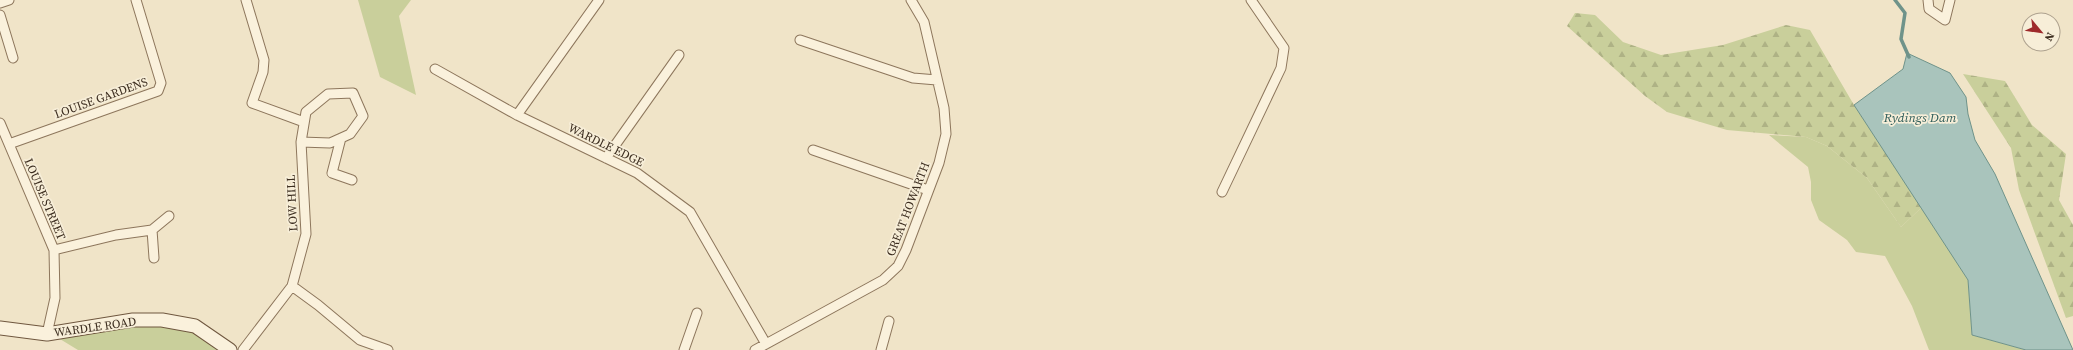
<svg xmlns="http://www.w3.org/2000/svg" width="2073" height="350" font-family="'Source Serif 4',serif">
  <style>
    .green { fill: #c9cf9b }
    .forest { fill: url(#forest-firs) }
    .water { fill: #a9c4bc; stroke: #6f938a }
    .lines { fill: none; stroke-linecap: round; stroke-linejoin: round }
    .stream { stroke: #6f938a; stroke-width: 3.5 }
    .street-casing { stroke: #8d765c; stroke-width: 11 }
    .secondary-casing { stroke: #6f573f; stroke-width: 15 }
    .street { stroke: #faf1dc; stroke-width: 9 }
    .secondary { stroke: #faf1dc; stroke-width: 13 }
    .labels { text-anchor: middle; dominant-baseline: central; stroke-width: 3.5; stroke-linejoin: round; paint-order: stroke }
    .street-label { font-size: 12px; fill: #3d2e20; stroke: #f7eed8 }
    .water-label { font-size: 13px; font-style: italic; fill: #2f5d5a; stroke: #f7eed8 }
  </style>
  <defs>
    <pattern id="forest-firs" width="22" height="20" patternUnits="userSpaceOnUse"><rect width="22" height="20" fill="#c9cf9b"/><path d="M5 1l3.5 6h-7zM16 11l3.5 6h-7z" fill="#aeb285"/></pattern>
  </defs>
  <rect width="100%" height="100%" fill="#f0e4c8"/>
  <path class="green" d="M358 0H411L399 16 416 95 380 77Z
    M1769 135 1806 137 1827 146 1867 178 1901 227 1922 207 1968 280 1972 335 2026 350H1929L1912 306 1885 256 1856 252 1847 240 1819 220 1811 200V182L1808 167Z
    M134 324 163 325 193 330 224 350H78L55 336Z"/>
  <path class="forest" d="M1575 13 1595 15 1623 42 1661 55 1723 45 1786 25 1810 30 1854 105 1922 207 1901 227 1867 178 1827 146 1806 137 1727 130 1667 112 1645 96 1567 26Z
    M1963 74 2005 81 2032 125 2066 154 2059 200 2073 225V316L2066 318 2019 190 2011 148Z"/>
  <path class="water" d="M1907 53 1950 73 1966 97 1968 114 1975 140 1995 174 2073 350H2026L1972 335 1968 280 1854 105 1903 69Z"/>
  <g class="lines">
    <path class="stream" d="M1895 0 1905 13 1901 39 1909 57"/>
    <g class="street-casing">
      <path id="street" d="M246 0 264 60 263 72 252 103 304 122
        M1928 0 1929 9 1945 20 1950 0
        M0 3 9 0
        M0 15 13 58
        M800 40 913 78 937 80
        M435 69 517 115 637 173 690 212 766 344
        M517 115 599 0
        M0 123 54 250 55 298 47 334
        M341 138 332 173 352 180
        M9 144 158 91 161 83 136 0
        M813 150 928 190
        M606 158 679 55
        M1222 192 1281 68 1284 48 1251 0
        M54 250 116 235 152 230
        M154 258 152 230 169 216
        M292 286 318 305 360 340 388 350
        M243 350 292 286 306 234 301 142 306 112 328 94 353 93 363 116 350 134 330 143 301 142
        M684 350 697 313
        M755 350 883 280 898 266 906 250 939 163 946 134 944 108 924 22 911 0
        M881 350 889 321"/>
    </g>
    <g class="secondary-casing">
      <path id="secondary" d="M0 328 47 334 133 320H162L195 326 230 350"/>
    </g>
    <use href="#street" class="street"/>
    <use href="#secondary" class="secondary"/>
  </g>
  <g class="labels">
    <g class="street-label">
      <text transform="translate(101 98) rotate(-20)">LOUISE GARDENS</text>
      <text transform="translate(606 145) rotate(26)">WARDLE EDGE</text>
      <text transform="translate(45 199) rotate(67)">LOUISE STREET</text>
      <text transform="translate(292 203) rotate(-93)">LOW HILL</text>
      <text transform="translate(908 209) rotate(-69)">GREAT HOWARTH</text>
      <text transform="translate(95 327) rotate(-8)">WARDLE ROAD</text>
    </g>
    <g class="water-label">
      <text x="1920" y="117">Rydings Dam</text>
    </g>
  </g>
  <g transform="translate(2041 32) rotate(119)"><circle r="19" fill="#f7eed8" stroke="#ada18e"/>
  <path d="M0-3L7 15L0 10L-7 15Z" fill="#9e2a2b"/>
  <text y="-6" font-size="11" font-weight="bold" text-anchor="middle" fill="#3d2e20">N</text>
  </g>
</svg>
